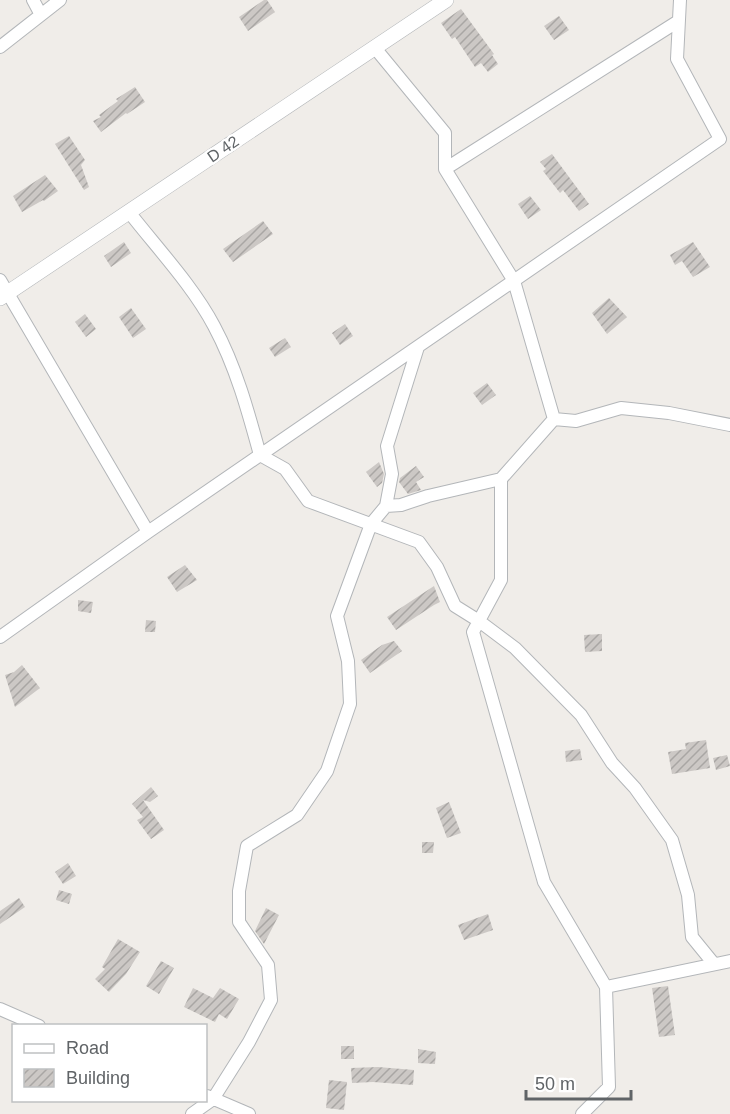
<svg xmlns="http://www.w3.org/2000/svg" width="730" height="1114" font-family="Arial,sans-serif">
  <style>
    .building { fill: url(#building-hatch) }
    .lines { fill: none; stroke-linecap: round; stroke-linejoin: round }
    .minor-casing { stroke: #b3b6b9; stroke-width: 14 }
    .tertiary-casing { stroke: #b3b6b9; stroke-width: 16 }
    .minor { stroke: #fff; stroke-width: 12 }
    .tertiary { stroke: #fff; stroke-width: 15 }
    .labels { text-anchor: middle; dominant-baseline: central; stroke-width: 4.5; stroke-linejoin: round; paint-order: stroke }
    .street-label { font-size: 16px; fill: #606467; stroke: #fff }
  </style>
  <defs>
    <pattern id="building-hatch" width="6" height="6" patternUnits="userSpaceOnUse" patternTransform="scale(1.5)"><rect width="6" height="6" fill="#ccc8c5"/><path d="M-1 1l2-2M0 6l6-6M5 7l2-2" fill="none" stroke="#a9a6a4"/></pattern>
  </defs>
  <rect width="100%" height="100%" fill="#f0ede9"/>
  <path class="building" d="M264 0H267L275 12 248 31 239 17Z
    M461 9 494 54 492 55 498 64 488 72 481 63 475 67 455 37 452 39 441 23Z
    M559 16 569 30 554 40 544 26Z
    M135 87 145 102 127 114 126 113 101 132 93 121 101 117 99 115 118 101 116 99Z
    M69 136 85 160 81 165 89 187 84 190 55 144Z
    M552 154 589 204 579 211 563 190 560 193 543 171 546 169 540 162Z
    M45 175 58 191 44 201 43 200 22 212 13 196Z
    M530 196 541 210 528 219 518 204Z
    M263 221 273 234 233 262 223 249Z
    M124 242 131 253 111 267 104 256Z
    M693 242 710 267 693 277 682 261 675 265 670 255Z
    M609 298 627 317 607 334 592 313Z
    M131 308 146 329 133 338 119 317Z
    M85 314 96 329 86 337 75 322Z
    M345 324 353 336 340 345 332 333Z
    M285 338 291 347 275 357 269 348Z
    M487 383 496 395 482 405 473 393Z
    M379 462 384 474 382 483 377 487 366 472Z
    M416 466 424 477 416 482 421 490 408 494 399 482 400 478Z
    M185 565 197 580 177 592 167 577Z
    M434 586 440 602 434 605 396 630 387 617Z
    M78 600 93 602 91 613 78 611Z
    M146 620 156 621 155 632H145Z
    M602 634V651L585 652 584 635Z
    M394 641 402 651 370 673 361 660 382 645Z
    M22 665 40 688 15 707 5 675 14 672Z
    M706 740 710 768 672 774 668 752 686 749 685 743Z
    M580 749 582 760 566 762 565 751Z
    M727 755 730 766 716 770 713 758Z
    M151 787 158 796 150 802 143 800 164 830 151 839 137 820 143 817 132 804Z
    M449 802 461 833 447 838 436 808Z
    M422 842H434L433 853H422Z
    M68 863 76 876 63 884 55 872Z
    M59 890 72 894 69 904 56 900Z
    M19 898 25 907 0 924V911Z
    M266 908 279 915 264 944 255 931Z
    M488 914 493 930 464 940 458 925Z
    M118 939 140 952 126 974 109 992 95 979 105 969 102 967Z
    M161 961 174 968 159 994 146 986Z
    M668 986 675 1035 659 1037 652 988Z
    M193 988 213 998 220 988 239 999 227 1019 219 1014 215 1022 184 1007Z
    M341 1046H354V1059H341Z
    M418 1049 436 1052 435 1064 418 1063Z
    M378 1067 414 1070 413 1085 373 1082 352 1083 351 1068Z
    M329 1080 347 1082 344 1110 326 1108Z"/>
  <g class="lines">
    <g class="minor-casing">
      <path id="minor" d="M33 0 41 15
        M0 47 60 0
        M375 48 445 133V169L514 281 554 419 501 479V580L473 632 544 882 606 987 609 1087 582 1114
        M445 169 677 22
        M129 212C157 248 193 286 214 326 236 367 248 411 260 455L285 469 308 501 419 542 437 567 455 606 479 621 515 648 581 715 612 763 635 788 672 840 688 895 692 937 714 964
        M0 280 148 532
        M554 419 576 421 621 408 669 413 730 425
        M386 506 401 505 428 496 501 479
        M0 637 148 532 720 139 677 59 680 0
        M606 987 730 961
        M0 1009 39 1026
        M207 1096 249 1114
        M192 1114 213 1099 249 1042 271 1000 268 965 239 922V891L247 846 297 815 327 771 350 704 348 661 337 616 371 524 386 506 392 474 387 446 418 347"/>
    </g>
    <g class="tertiary-casing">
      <path id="tertiary" d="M0 298 446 0"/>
    </g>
    <use href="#minor" class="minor"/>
    <use href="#tertiary" class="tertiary"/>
  </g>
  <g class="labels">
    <g class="street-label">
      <text transform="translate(223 149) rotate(-34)">D 42</text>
    </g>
  </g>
  <rect x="12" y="1024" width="195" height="78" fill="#ffffff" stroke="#bfc1c2" stroke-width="1.5"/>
  <rect x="24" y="1044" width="30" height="9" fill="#ffffff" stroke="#bfc1c2" stroke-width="1.5"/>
  <text x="66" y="1054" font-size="18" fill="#606467">Road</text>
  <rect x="24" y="1069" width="30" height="18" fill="url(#building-hatch)" stroke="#bfc1c2" stroke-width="1.5"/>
  <text x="66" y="1084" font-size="18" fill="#606467">Building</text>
  <path d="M526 1090v9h105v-9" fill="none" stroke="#606467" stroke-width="3"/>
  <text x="535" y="1090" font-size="18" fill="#606467" stroke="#ffffff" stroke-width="4.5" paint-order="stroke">50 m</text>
</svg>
